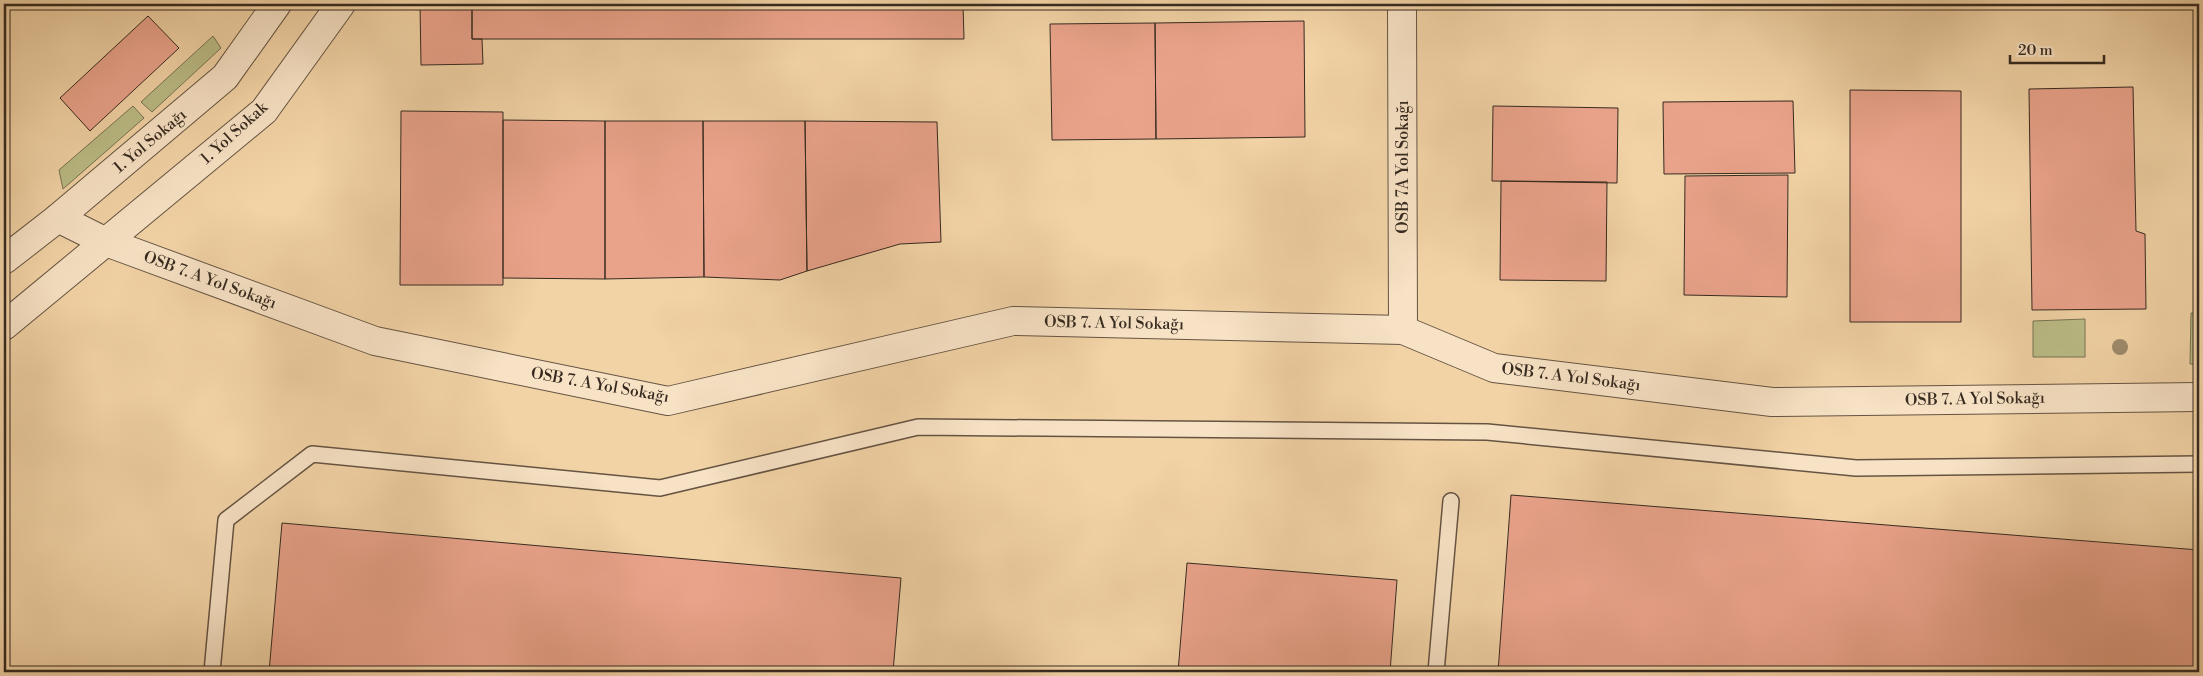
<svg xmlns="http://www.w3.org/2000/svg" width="2203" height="676" font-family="'Libre Bodoni',serif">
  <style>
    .green { fill: #bbbc86; stroke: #787353 }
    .building { fill: #eaa38b; stroke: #362a20 }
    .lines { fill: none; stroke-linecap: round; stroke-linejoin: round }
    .service-casing { stroke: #655442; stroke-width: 18 }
    .minor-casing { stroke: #655442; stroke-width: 30 }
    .tertiary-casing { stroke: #655442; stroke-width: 30 }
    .service { stroke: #f7e2c5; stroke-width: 15 }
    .minor { stroke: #f7e2c5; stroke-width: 28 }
    .tertiary { stroke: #f7e2c5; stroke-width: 28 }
    .tree { fill: #9d8a6b }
    .labels { text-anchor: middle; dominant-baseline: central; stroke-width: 5; stroke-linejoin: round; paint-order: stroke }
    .street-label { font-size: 16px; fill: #362a20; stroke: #f7e2c5 }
  </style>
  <rect width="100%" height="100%" fill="#f2d3a6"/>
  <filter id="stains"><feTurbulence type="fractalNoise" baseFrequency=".004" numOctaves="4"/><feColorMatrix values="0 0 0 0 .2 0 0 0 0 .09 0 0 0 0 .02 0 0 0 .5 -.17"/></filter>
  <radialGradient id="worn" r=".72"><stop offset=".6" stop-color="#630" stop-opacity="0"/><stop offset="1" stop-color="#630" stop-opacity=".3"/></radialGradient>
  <path class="green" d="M213 36 221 48 152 112 141 102Z
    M133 106 144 118 63 189 59 170Z
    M2191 313H2199V364H2190Z
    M2085 319V357H2033V321Z"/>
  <path class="building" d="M420 4H472V39H482L483 64 421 65Z
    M472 4H963L964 39H472Z
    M1947 4H2199V8H1947Z
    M148 16 179 48 90 131 60 98Z
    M1304 21 1305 137 1156 139 1155 23Z
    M1155 23 1156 139 1052 140 1050 24Z
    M2197 59H2199V100H2197Z
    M2133 87 2136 231 2145 234 2146 309 2032 310 2029 89Z
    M1850 90 1961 91V322H1850Z
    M1793 101 1795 173 1664 174 1663 102Z
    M1493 106 1618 108 1617 183 1492 181Z
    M401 111 503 112V285H400Z
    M503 120 605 121V279L503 278Z
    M605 121H703L704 277 605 279Z
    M703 121H805L807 271 780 280 704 277Z
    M805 121 937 122 941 242 900 244 807 271Z
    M1788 175 1787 297 1684 295 1685 176Z
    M1501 181 1607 182 1606 281 1500 280Z
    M1511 495 2199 550V672H1498Z
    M282 523 901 578 893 672H269Z
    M1187 563 1397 580 1390 672H1178Z"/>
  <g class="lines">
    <g class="service-casing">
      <path id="service" d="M212 672 226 520 312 454 660 488 918 427 1487 432 1856 468 2199 464
        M1436 672 1451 501"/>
    </g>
    <g class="minor-casing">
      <path id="minor" d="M1402 4 1403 330
        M58 218 106 242 375 341 668 401 1013 321 1403 330 1494 368 1772 402 2199 397"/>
    </g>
    <g class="tertiary-casing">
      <path id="tertiary" d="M4 260 58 218 225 77 277 4
        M4 326 264 111 341 4"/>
    </g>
    <use href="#service" class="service"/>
    <use href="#minor" class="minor"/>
    <use href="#tertiary" class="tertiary"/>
  </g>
  <circle class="tree" cx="2120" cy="347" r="8"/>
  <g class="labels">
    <g class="street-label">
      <text transform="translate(234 133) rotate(-42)">1. Yol Sokak</text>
      <text transform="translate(150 141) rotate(-40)">1. Yol Sokağı</text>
      <text transform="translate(1403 167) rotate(-90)">OSB 7A Yol Sokağı</text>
      <text transform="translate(210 280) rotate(20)">OSB 7. A Yol Sokağı</text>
      <text transform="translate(1114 323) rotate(1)">OSB 7. A Yol Sokağı</text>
      <text transform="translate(1571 377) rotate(7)">OSB 7. A Yol Sokağı</text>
      <text transform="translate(600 385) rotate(10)">OSB 7. A Yol Sokağı</text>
      <text transform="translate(1975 399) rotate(-1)">OSB 7. A Yol Sokağı</text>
    </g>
  </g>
  <rect width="2203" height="676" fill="none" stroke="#f2d3a6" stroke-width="20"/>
  <rect x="5" y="5" width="2193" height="666" fill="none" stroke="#362a20" stroke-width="2.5"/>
  <rect x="10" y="10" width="2183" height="656" fill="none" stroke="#362a20"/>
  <path d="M2010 55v8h94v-8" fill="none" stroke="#362a20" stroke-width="2.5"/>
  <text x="2018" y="55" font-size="15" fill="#362a20" stroke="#f7e2c5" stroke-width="4" paint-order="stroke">20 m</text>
  <rect width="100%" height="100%" filter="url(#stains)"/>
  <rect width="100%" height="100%" fill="url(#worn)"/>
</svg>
